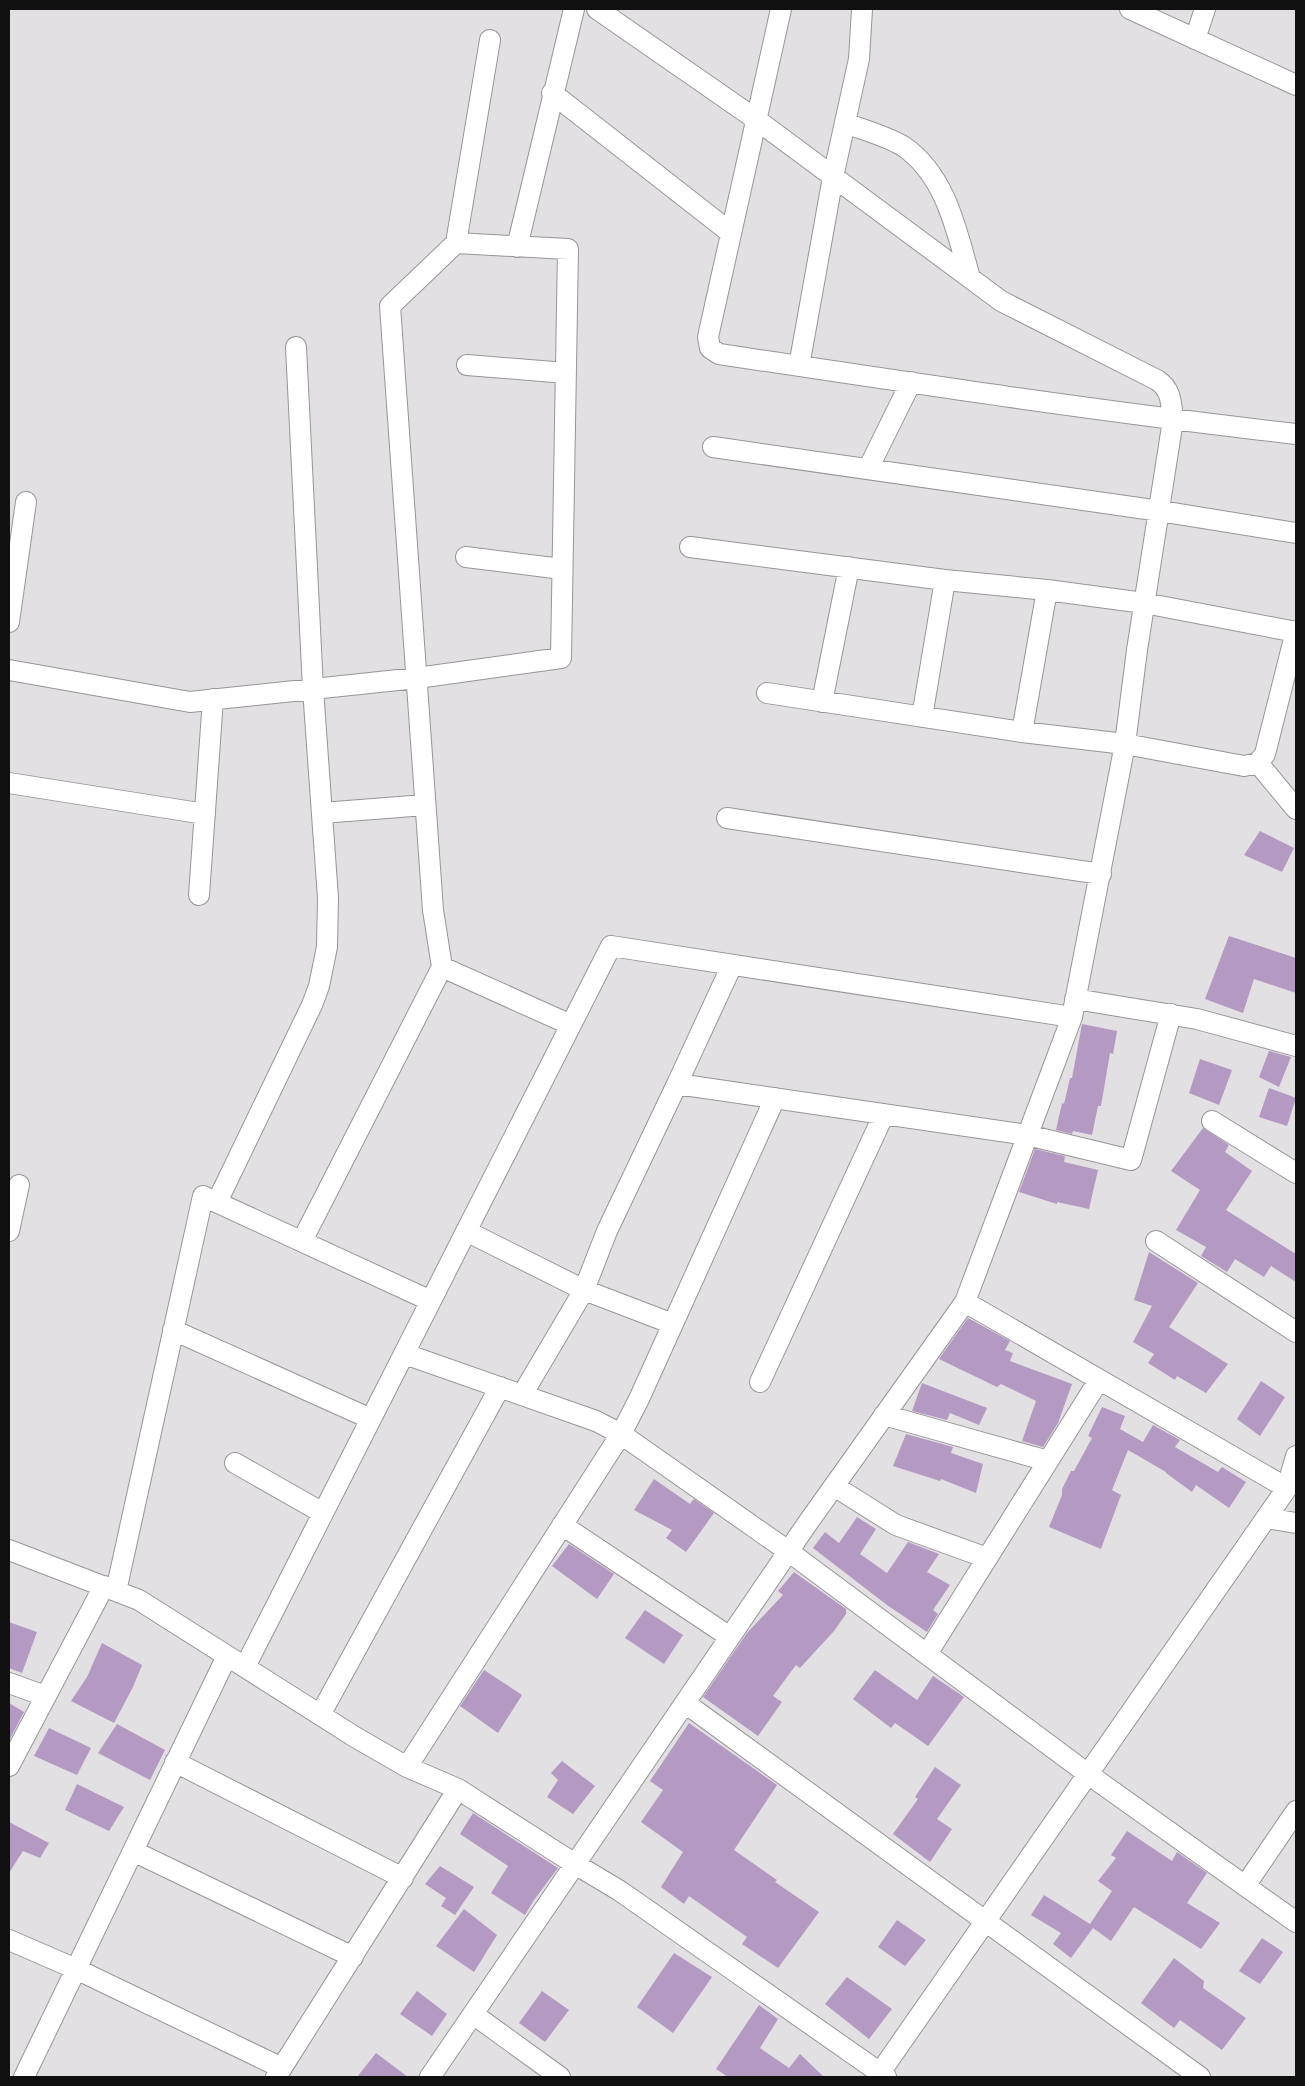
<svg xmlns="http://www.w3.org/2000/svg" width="1305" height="2086" font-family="'IBM Plex Sans',sans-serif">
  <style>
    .building { fill: #b499c3 }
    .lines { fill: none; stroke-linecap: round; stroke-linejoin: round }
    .minor-casing { stroke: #979598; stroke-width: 22 }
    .minor { stroke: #fff; stroke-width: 20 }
  </style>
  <rect width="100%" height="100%" fill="#e2e0e3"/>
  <path class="building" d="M1260 831 1294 848 1282 872 1244 855Z
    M1229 936 1296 958V993L1254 979 1243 1013 1205 999Z
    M1082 1024 1117 1031 1113 1054 1110 1053 1101 1106H1098L1092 1135 1073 1131 1072 1134 1056 1130 1062 1103 1064 1104 1070 1078H1072Z
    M1269 1051 1291 1057 1279 1087 1259 1077Z
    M1200 1059 1232 1070 1219 1105 1189 1093Z
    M1269 1088 1296 1098 1287 1126 1259 1117Z
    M1203 1128 1229 1145 1225 1152 1252 1171 1226 1210 1296 1254V1282L1271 1266 1264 1277 1235 1259 1227 1272 1201 1256 1206 1247 1176 1230 1200 1190 1171 1171Z
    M1035 1149 1065 1156 1064 1162 1098 1170 1089 1209 1057 1202V1204L1019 1192Z
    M1149 1252 1198 1283 1169 1327 1228 1364 1206 1393 1177 1376 1175 1380 1148 1363 1154 1354 1133 1342 1152 1306 1134 1300Z
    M968 1318 1010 1341 1005 1350 1013 1353 1010 1361 1072 1384 1058 1423 1043 1447 1022 1441 1036 1401 1001 1384 997 1387 939 1359Z
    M1261 1381 1285 1397 1260 1436 1237 1419Z
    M922 1383 987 1408 979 1425 950 1413 947 1420 912 1411Z
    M1102 1407 1125 1416 1120 1429 1143 1442 1153 1425 1180 1440 1175 1447 1218 1472 1222 1467 1246 1482 1229 1508 1196 1485 1192 1492 1166 1473V1472L1128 1450 1112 1490 1121 1495 1101 1549 1049 1527 1062 1495V1489L1071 1471H1074L1092 1438 1088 1436Z
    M906 1434 953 1447 951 1453 983 1464 976 1493 941 1479 940 1481 893 1466Z
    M654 1479 690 1504 694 1499 714 1513 686 1552 666 1538 672 1530 634 1510Z
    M857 1517 876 1529 860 1554 887 1573 908 1542 939 1554 927 1572 950 1585 933 1610 938 1614 927 1632 887 1605 813 1548 825 1532 839 1543Z
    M569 1544 614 1574 597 1599 552 1566Z
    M794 1572 846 1609V1614L834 1631 800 1668 796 1665 773 1696 782 1702 758 1736 703 1697 747 1633 783 1595 778 1591Z
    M645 1610 683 1635 664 1664 625 1638Z
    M9 1622 37 1632 22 1673 9 1668Z
    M102 1643 142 1665 133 1687 114 1723 71 1701 87 1677Z
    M484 1670 522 1695 498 1733 460 1706Z
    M875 1670 917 1700 933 1676 964 1697 928 1746 895 1723 891 1728 853 1699Z
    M9 1703 24 1712 9 1741Z
    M689 1723 777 1785 734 1850 777 1880 775 1882 819 1912 778 1968 742 1944 747 1937 689 1896 684 1904 661 1887 683 1852 641 1822 663 1790 650 1781Z
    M117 1724 165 1750 150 1780 98 1753Z
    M49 1728 91 1748 77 1775 34 1756Z
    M562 1761 595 1786 573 1814 547 1797 558 1780 551 1773Z
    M935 1767 961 1785 937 1819 952 1829 930 1862 893 1834 918 1799 915 1797Z
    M77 1784 124 1807 109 1831 65 1810Z
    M473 1813 558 1868 534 1900 525 1915 491 1893 508 1866 460 1834Z
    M9 1822 49 1843 40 1858 23 1851 9 1873Z
    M1127 1831 1172 1861 1177 1852 1207 1873 1187 1903 1220 1923 1201 1949 1134 1907 1111 1941 1093 1928 1071 1958 1053 1944 1061 1933 1031 1915 1044 1895 1090 1924 1112 1891 1098 1881 1116 1858 1111 1855Z
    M440 1866 474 1887 455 1915 441 1906 446 1898 425 1884Z
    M464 1909 497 1935 474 1972 436 1946Z
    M897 1920 926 1940 905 1966 878 1947Z
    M1262 1938 1283 1952 1260 1984 1239 1971Z
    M674 1953 712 1977 673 2033 637 2007Z
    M1174 1958 1204 1981 1203 1988 1246 2018 1222 2050 1180 2020 1174 2028 1141 2003Z
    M847 1977 892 2009 869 2039 825 2004Z
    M417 1991 447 2014 432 2036 400 2014Z
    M542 1991 569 2010 545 2042 519 2023Z
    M759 2005 778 2019 760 2048 789 2068 800 2054 824 2077H728L716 2069Z
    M376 2053 408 2077H357Z"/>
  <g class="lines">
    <g class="minor-casing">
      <path id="minor" d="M597 9 757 120 1001 301 1157 380C1172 390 1171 403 1173 420L1137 650 1125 744 1072 1017
        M781 9 708 337 710 348 719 354C911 383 1103 412 1296 434
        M1130 9 1296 85
        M1195 39 1205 9
        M552 93 731 233
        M845 123C864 130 886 136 903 146 946 175 957 232 970 278
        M517 247 574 9
        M467 365 566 373
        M799 366 833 177 859 59 862 9
        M713 447 1160 511 1296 533
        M868 469 911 382
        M690 547 945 580 1047 590 1144 603 1296 632
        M466 557 562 569
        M9 622 26 502
        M9 670 190 702 417 678 561 658 568 249 456 243
        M767 693 1022 732 1125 744 1244 766 1258 763 1265 754 1296 631
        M822 702 849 567
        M922 717 945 580
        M1022 732 1047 590
        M1258 763 1296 809
        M9 783 205 814
        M322 813 425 805
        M727 818 1101 874
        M199 895 213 699
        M732 965 677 1084 1027 1135 1131 1160 1171 1014
        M442 967 571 1025
        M1075 999 1197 1019 1296 1046
        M1212 1121 1296 1173
        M217 1202 312 1005 319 986 327 947 328 898 313 689 296 347
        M9 1231 19 1185
        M466 1231 584 1290 673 1324
        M302 1241 442 967 433 910 390 306 456 243 490 40
        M1156 1241 1296 1332
        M965 1302 1287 1488
        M173 1330 371 1419
        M405 1354 596 1421 621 1434 788 1551 1088 1774 1296 1922
        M760 1382 884 1114
        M522 1395 584 1290 607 1231 677 1084
        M884 1415 1048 1461
        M235 1463 323 1513
        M834 1486 896 1525 987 1558
        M1266 1518 1296 1523
        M562 1525 730 1637
        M9 1550 139 1600 355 1737 407 1767 458 1789 575 1864 620 1891 886 2077
        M116 1591 203 1196 431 1301
        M927 1654 1099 1380
        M245 1667 611 946 1072 1017 965 1302 807 1524 430 2077
        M9 1683 45 1696
        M685 1703 1200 2077
        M320 1715 500 1387
        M175 1762 403 1878
        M9 1766 104 1586
        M407 1767 621 1434 639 1399 775 1098
        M133 1851 353 1957
        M1245 1886 1296 1811
        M9 1940 76 1969 282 2068
        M473 2014 560 2077
        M24 2077 227 1656
        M276 2077 458 1789
        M877 2077 1287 1488 1296 1456"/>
    </g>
    <use href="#minor" class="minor"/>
  </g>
  <rect width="1305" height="2086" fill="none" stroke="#101011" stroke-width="20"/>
</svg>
